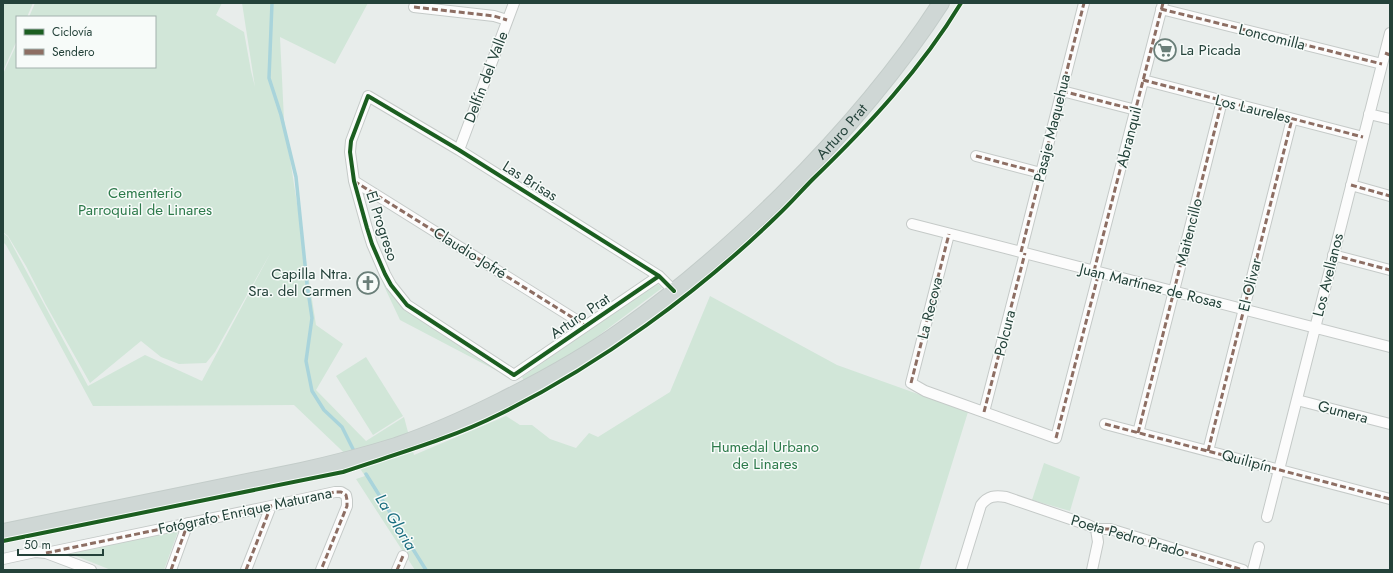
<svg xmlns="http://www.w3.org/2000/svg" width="1393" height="573" font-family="Jost,sans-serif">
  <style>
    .green { fill: #d1e6d8 }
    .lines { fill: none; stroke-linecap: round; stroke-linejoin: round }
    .stream { stroke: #a9d4db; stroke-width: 3.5 }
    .street-casing { stroke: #c5cac8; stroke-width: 12 }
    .primary-casing { stroke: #c3ccc9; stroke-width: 18 }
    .street { stroke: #fcfcfc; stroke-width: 10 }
    .primary { stroke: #cfd7d5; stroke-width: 16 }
    .quiet { stroke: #8d6e63; stroke-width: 3; stroke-dasharray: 6 3; stroke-linecap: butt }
    .cycleway-casing { stroke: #f7fbf9; stroke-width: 6 }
    .cycleway { stroke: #1b5e20; stroke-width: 4 }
    .labels { text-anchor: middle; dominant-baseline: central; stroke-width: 3; stroke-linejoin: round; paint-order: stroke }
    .street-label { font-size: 15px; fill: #24423a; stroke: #f7fbf9 }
    .poi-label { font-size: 15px; fill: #24423a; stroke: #f7fbf9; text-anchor: start }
    .park-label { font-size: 15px; fill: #2d7a4b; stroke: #f7fbf9 }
    .water-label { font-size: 16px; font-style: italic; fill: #1c6f80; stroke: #f7fbf9 }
  </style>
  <rect width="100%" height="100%" fill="#e8edeb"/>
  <path class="green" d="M3 3H33L27 17H17V40L3 71Z
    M35 3H222L216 15 244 32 251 71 255 87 242 3H368L335 64 280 37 284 120 316 325 343 344 316 390 366 441 404 417 414 455 506 416 520 425H532L550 439 576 448 589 433 598 437 670 392 710 296 837 365 968 412 919 570H415L356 479 365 476 359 467 294 405 93 406 6 245 3 242V233L8 237 88 386 145 355 202 381 271 252 215 352 206 363 179 364 161 357 141 341 90 383 46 305 26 266 8 236 3 232V74L17 43V67H155V17H29Z
    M371 250 407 309 503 374 400 320 384 286Z
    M657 283 662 288 586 345 524 381 522 377Z
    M366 357 403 416 373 435 336 376Z
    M1044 463 1080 477 1070 511 1032 500Z
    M180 526 164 570H111L61 550Z"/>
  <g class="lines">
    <path class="stream" d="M272 3 269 78 281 115 296 177 307 284 312 318 306 361 312 391 324 410 342 427 353 449
      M366 474 426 570"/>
    <g class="street-casing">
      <path id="street" d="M414 7 494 16 507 20
        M1161 9 1382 64
        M1143 80 1363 137
        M1062 91 1136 110
        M1369 114 1390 119
        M459 150 514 3
        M976 156 1041 173
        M354 181 586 326
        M1351 185 1390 196
        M912 224 1390 347
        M949 234 911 383 925 391 1056 438 1099 272
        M1021 252 1084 3
        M1333 255 1390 270
        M1094 271 1163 3
        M659 276 514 375 407 305 391 285 385 274 372 244 367 228 354 181 350 152 351 141 368 96 459 150 659 276 674 291
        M1297 400 1390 424
        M984 412 1025 253
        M1105 424 1390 499
        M1138 433 1222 101
        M1208 451 1292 119
        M1267 517 1390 33
        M46 553 91 570
        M3 559 35 552 46 553 271 506 335 492H341L346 495 347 500V506L321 570
        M171 570 188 523
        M246 570 271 506
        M397 570 403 556
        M961 570 981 505C988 496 995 495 1006 497L1088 525 1096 529H1110L1243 570
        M1092 570 1098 542 1096 529
        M1253 570 1259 547"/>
    </g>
    <g class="primary-casing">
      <g id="primary">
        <path id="s1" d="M3 532 301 471C333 464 364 456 396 446 431 434 467 418 501 401 543 380 585 357 624 329 681 289 733 243 782 195 841 136 896 73 941 3"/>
      </g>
    </g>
    <use href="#street" class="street"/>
    <use href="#primary" class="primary"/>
    <path class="quiet" d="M414 7 494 16 507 20
      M1161 9 1382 64
      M1385 53 1390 55
      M1143 80 1363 137
      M1062 91 1136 110
      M976 156 1041 173
      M354 181 586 326
      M1351 185 1390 196
      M1021 252 1084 3
      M1333 255 1390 270
      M1094 271 1163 3
      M911 383 949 234
      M984 412 1025 253
      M1105 424 1390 499
      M1138 433 1222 101
      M1056 438 1099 272
      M1208 451 1292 119
      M1096 529H1110L1243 570
      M46 553 271 506 335 492H341L346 495 347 500V506L321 570
      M171 570 188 523
      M246 570 271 506
      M397 570 403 556"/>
    <g class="cycleway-casing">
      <path id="cycleway" d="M659 276 514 375 407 305 391 285 385 274 372 244 367 228 354 181 350 152 351 141 368 96 459 150 659 276 674 291
        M3 541 343 472C396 454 450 439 500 414 599 365 698 293 777 216 790 204 801 191 813 179 869 125 921 69 961 3"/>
    </g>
    <use href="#cycleway" class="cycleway"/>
  </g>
  <defs>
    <g id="supermarket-ring" transform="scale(1.15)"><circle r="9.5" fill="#f7fbf9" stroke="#697e78" stroke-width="1.5"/><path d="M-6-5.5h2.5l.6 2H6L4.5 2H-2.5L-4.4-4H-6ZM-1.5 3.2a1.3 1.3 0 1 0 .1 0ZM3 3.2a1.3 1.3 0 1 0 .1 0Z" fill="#697e78"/></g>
    <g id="church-ring" transform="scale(1.15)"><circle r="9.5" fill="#f7fbf9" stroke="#697e78" stroke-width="1.5"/><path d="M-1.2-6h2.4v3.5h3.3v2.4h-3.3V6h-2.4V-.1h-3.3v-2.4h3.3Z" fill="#697e78"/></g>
  </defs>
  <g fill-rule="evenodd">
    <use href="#supermarket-ring" x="1165" y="50"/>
    <use href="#church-ring" x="368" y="283"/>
  </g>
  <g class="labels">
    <g class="street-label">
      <text transform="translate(1272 37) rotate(14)">Loncomilla</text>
      <text transform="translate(486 77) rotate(-69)">Delfín del Valle</text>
      <text transform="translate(1253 109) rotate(14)">Los Laureles</text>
      <text transform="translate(1052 128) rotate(-76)">Pasaje Maquehua</text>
      <text stroke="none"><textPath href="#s1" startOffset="954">Arturo Prat</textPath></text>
      <text transform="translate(1129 137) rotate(-76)">Abranquil</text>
      <text transform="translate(530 181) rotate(32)">Las Brisas</text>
      <text transform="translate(382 226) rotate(72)">El Progreso</text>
      <text transform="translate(1189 232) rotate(-76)">Maitencillo</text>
      <text transform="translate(470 253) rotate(32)">Claudio Jofré</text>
      <text transform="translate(1328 275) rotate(-76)">Los Avellanos</text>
      <text transform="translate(1250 285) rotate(-76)">El Olivar</text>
      <text transform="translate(1151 286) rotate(14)">Juan Martínez de Rosas</text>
      <text transform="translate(930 308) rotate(-76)">La Recova</text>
      <text transform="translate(580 316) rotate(-34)">Arturo Prat</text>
      <text transform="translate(1005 333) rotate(-76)">Polcura</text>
      <text transform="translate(1343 412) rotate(15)">Gumera</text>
      <text transform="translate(1247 461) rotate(15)">Quilipín</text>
      <text transform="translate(245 511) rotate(-12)">Fotógrafo Enrique Maturana</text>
      <text transform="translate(1128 536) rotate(16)">Poeta Pedro Prado</text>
    </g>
    <g class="poi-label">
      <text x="1180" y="50">La Picada</text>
      <text x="352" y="274" text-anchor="end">Capilla Ntra.<tspan x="352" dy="17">Sra. del Carmen</tspan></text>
    </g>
    <g class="park-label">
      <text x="145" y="193">Cementerio<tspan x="145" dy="17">Parroquial de Linares</tspan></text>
      <text x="765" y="447">Humedal Urbano<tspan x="765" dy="17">de Linares</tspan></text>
    </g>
    <g class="water-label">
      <text transform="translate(396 522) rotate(58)">La Gloria</text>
    </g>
  </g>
  <rect width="1393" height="573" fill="none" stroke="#24423a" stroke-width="8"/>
  <rect x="16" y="16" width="140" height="52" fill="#f7fbf9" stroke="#a3b1ad"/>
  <rect x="24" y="29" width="20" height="6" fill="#1b5e20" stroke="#a3b1ad"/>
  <text x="52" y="36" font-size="12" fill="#24423a">Ciclovía</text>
  <rect x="24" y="49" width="20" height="6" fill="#8d6e63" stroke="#a3b1ad"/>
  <text x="52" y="56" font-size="12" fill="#24423a">Sendero</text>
  <path d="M18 549v6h85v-6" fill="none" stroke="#24423a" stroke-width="2"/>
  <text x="24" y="549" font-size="12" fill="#24423a" stroke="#f7fbf9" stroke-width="3" paint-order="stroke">50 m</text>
</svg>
